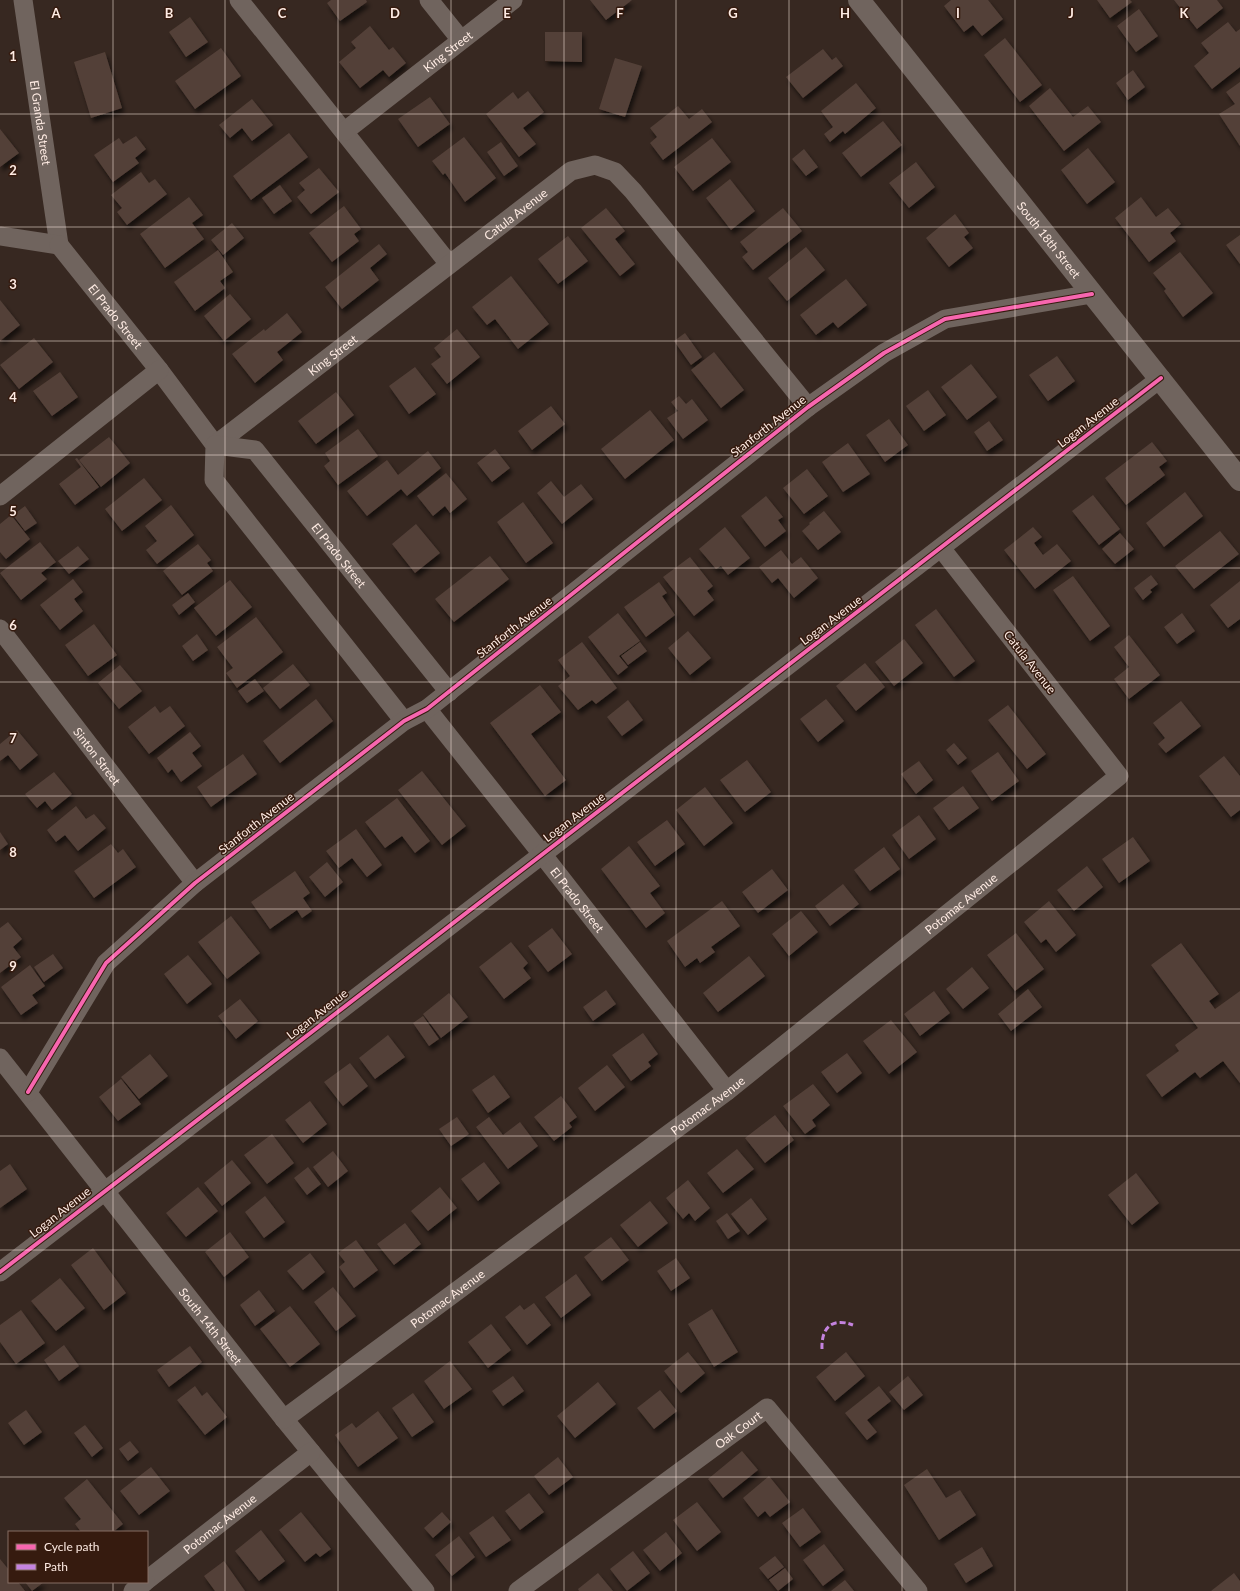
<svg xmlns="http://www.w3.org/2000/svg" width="1240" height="1591" font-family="Lato,sans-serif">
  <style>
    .building { fill: #534038; filter: url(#shadow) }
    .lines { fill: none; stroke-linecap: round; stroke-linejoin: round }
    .street { stroke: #70645e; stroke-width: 19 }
    .secondary { stroke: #70645e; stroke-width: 22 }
    .quiet { stroke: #c483df; stroke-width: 3; stroke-dasharray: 6 3; stroke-linecap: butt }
    .cycleway-casing { stroke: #361b0f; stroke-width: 6 }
    .cycleway { stroke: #f766af; stroke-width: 4 }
    .grid { fill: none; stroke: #feebe3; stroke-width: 1; stroke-opacity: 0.55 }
    .labels { text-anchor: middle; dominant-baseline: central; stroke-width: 3; stroke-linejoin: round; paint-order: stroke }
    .street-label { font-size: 12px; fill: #feebe3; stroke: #361b0f }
    .grid-label { font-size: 13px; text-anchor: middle; font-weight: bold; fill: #feebe3; stroke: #361b0f; stroke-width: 3; stroke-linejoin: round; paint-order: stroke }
  </style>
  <defs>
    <filter id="shadow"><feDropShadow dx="2.5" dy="4.5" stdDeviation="2" flood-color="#0009"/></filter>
  </defs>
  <rect width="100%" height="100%" fill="#372821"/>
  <path class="building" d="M331 0H366L367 2 340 21 327 3Z
    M590 0H632L606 20Z
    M951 0H988L1003 19 982 36 973 25 964 32 944 6Z
    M1097 0H1130L1132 2 1110 18Z
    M1174 0H1217L1223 8 1197 29Z
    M1139 9 1158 36 1136 52 1117 26Z
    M190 17 208 42 186 57 169 32Z
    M1228 22 1236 32 1240 29V67L1212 89 1194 66 1209 53 1201 43Z
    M370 26 389 50 393 47 406 63 389 77 383 70 360 88 339 62 356 48 351 42Z
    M545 32H582V62L545 61Z
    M1005 38 1042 85 1020 102 984 55Z
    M221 48 241 76 195 109 175 81Z
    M823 49 832 60 836 57 843 66 803 98 786 77Z
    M105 52 122 108 91 118 74 62Z
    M615 58 642 66 625 117 599 109Z
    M1133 70 1145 87 1128 100 1116 83Z
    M1240 82V146L1219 114 1235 104 1226 92Z
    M856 83 876 108 845 134 843 131 830 142 824 134 833 127 821 111Z
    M1050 88 1073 117 1088 106 1101 122 1064 151 1029 106Z
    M528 91 544 112 523 128 536 144 519 157 486 114 513 92 518 99Z
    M430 97 450 124 418 147 398 119Z
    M252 99 273 125 252 141 242 128 230 138 219 125Z
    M678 106 689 119 702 109 712 122 663 160 650 143 657 137 650 128Z
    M883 121 902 145 861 177 842 153Z
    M0 129 19 153 0 167Z
    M289 133 308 157 251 200 233 176Z
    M136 136 146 149 135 158 139 163 113 182 94 155 119 138 123 144Z
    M464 137 496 178 465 202 445 173 443 175 432 161Z
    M712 138 731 162 693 191 674 167Z
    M501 142 518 166 504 176 487 152Z
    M1088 148 1115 182 1087 204 1061 170Z
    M804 149 818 167 806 176 792 159Z
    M916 162 935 187 909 208 889 183Z
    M319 168 339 192 311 214 297 197 305 190 299 183Z
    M141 172 149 183 155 179 167 194 127 225 117 212 122 208 111 195Z
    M730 179 755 211 731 230 706 198Z
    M280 185 292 201 274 214 262 198Z
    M189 197 203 215 192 223 204 239 165 268 140 234Z
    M1141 197 1156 217 1168 208 1181 224 1170 233 1176 241 1149 262 1115 218Z
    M344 206 361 229 354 234 359 241 332 262 309 233Z
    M606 208 625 231 615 239 635 264 620 276 581 228Z
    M783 208 802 231 753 270 742 257 748 252 740 242Z
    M955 214 969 233 964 237 973 248 949 267 926 238Z
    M232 223 244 238 223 255 211 240Z
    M1240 235V264L1226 245Z
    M568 236 588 261 558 284 538 259Z
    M379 244 387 254 370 268 379 280 342 309 325 287Z
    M806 247 825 270 787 301 768 278Z
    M218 250 233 272 220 281 225 288 195 311 174 282Z
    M1180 252 1213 293 1183 317 1164 291 1166 289 1153 273Z
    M511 276 549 324 518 349 495 319 487 325 472 307Z
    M846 279 867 305 838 328 833 322 816 335 800 315Z
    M230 294 251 319 224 341 204 316Z
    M0 300 20 325 0 341Z
    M287 313 302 332 277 352 283 360 255 383 232 354 264 329 265 331Z
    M457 329 480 357 447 384 431 364 441 357 434 348Z
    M685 333 702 357 691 365 674 341Z
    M34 338 53 362 19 389 0 365Z
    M714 352 744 390 721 408 691 370Z
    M1057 356 1075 381 1048 401 1029 375Z
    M971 364 997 397 967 420 941 387Z
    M415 367 436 394 409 414 389 386Z
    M60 372 78 397 52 416 33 391Z
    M928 390 946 415 924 431 906 406Z
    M336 392 354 415 316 444 298 421Z
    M679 396 686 404 692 399 708 420 683 439 667 418 678 411 671 402Z
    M551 406 565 424 532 450 518 431Z
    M650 410 674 440 625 479 601 449Z
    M889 419 908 445 885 462 866 435Z
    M989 421 1003 440 987 451 974 432Z
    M358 429 378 456 338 485 324 466 330 461 325 453Z
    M109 437 130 463 101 487 79 460Z
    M1152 442 1167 461 1159 467 1165 475 1126 505 1105 478Z
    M848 443 870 474 843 492 822 462Z
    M495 449 510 468 492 482 477 463Z
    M428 451 441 468 407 496 401 489 367 516 347 491 387 460 398 475Z
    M77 458 99 487 75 505 59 484 81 467 75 459Z
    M807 469 828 496 804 514 783 488Z
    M446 473 467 499 450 513 445 506 433 516 417 496Z
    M144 478 162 500 122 531 105 509Z
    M551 481 564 497 581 484 593 499 562 524 537 493Z
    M1185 492 1203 516 1164 547 1146 523Z
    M1093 495 1120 529 1099 545 1072 511Z
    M766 496 783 517 778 520 786 531 765 547 741 516Z
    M523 502 553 543 526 563 497 522Z
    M171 505 194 535 157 564 146 550 157 541 145 526Z
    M25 506 37 523 25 531 13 515Z
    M824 511 841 532 818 550 802 531 810 524 809 523Z
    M11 515 30 539 6 559 0 552V524Z
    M416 524 440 553 415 573 392 544Z
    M725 527 750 558 728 575 721 566 716 569 699 549Z
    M1033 527 1042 537 1034 543 1043 555 1057 544 1071 561 1035 589 1004 550Z
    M1220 531 1239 554 1194 589 1175 566Z
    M1120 533 1134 549 1115 564 1102 549Z
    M40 542 56 562 41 573 47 579 21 600 0 573Z
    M198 544 211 560 207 563 213 571 182 595 163 571Z
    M78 546 89 559 69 574 58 561Z
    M781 550 792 564 801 557 818 578 794 598 778 578 772 583 759 567Z
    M490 556 509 579 454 622 435 599Z
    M690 557 713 586 707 591 714 600 694 616 663 577Z
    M1151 575 1158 584 1150 590 1152 592 1143 600 1134 588Z
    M1073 576 1110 626 1090 641 1053 590Z
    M73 579 83 592 74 599 83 611 60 630 40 605Z
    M230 580 252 607 216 636 194 608Z
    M1240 581V619L1228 628 1210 605Z
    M659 582 667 593 662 596 675 615 646 637 624 607Z
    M188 593 195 602 179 615 172 605Z
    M936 609 975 661 954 677 915 625Z
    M618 613 640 641 619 656 628 667 618 675 588 637Z
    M1182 613 1195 631 1177 644 1164 627Z
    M256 617 283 652 237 688 226 673 233 668 217 647Z
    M94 624 117 655 88 676 65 645Z
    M688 631 711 658 690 675 668 648Z
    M197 634 208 650 193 661 182 646Z
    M1129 635 1160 675 1129 699 1114 679 1129 667 1114 647Z
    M904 639 923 663 894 686 875 662Z
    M582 642 617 688 596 704 592 700 578 710 558 686 570 676 558 660Z
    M640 642 647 651 628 665 621 656Z
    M865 663 885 687 856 711 836 686Z
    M293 664 310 685 280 709 263 688Z
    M120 665 142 691 119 709 98 683Z
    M255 679 264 691 247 703 238 691Z
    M540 685 561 712 531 734 566 780 545 796 490 723Z
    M316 699 333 721 280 763 263 741Z
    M826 699 844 721 818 742 800 719Z
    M628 700 643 720 622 736 607 717Z
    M1181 701 1201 726 1166 753 1158 744 1165 738 1153 723Z
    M1008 705 1046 754 1027 769 988 720Z
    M155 706 160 713 170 706 185 726 149 754 128 727Z
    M17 730 38 755 20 770 8 755 0 761V744Z
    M190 732 201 746 192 753 202 766 181 782 172 769 168 773 157 758Z
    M954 743 967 758 958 765 946 750Z
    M998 752 1019 781 992 801 971 771Z
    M243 754 257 774 211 807 197 787Z
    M1224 756 1240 776V810L1231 817 1199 776Z
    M747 760 771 792 745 812 720 780Z
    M919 761 933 780 916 794 901 774Z
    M422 771 466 826 442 845 398 790Z
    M54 772 72 794 52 810 45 801 37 808 25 794Z
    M963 786 979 808 949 830 933 808Z
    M705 787 733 823 704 846 676 810Z
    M397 798 430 841 415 853 402 836 385 848 365 822Z
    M76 806 86 819 94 814 106 828 78 851 65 835 56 842 47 830Z
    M919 815 936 839 909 859 892 835Z
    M667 820 685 844 655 866 637 842Z
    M356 829 382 865 367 877 352 858 339 868 326 851Z
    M0 832 8 844 0 850Z
    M1133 837 1150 861 1119 883 1102 859Z
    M111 844 118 853 123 849 136 867 94 898 74 871Z
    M629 846 660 886 650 893 665 913 646 928 601 869Z
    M884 847 900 869 870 891 854 870Z
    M327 862 343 882 325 897 309 877Z
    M1087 866 1103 887 1074 911 1057 890Z
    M772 869 788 890 758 913 742 892Z
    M295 871 310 893 303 898 312 911 302 918 297 910 270 929 251 902Z
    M843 884 859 904 830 926 815 906Z
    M722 901 740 926 711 947 715 952 700 963 697 958 685 967 667 941Z
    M1049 901 1076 935 1056 952 1046 939 1041 943 1024 922Z
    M801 911 818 932 789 956 772 934Z
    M231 916 260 953 227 979 198 942Z
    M8 922 22 939 13 947 21 957 0 973V928Z
    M552 928 572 954 548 972 528 946Z
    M1016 933 1044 969 1015 991 987 955Z
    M511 942 528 963 523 968 531 978 504 999 479 967Z
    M1181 943 1219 994 1209 1001 1215 1009 1240 991V1083L1223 1061 1200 1078 1195 1072 1162 1097 1146 1075 1179 1051 1175 1045 1198 1028 1151 965Z
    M53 954 63 968 44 982 34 967Z
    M188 955 212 984 187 1004 164 974Z
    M749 956 765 976 718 1012 703 993Z
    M30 965 45 986 32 995 38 1003 21 1015 1 987Z
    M972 967 989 988 963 1009 946 989Z
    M1028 989 1042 1007 1011 1031 998 1014Z
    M606 990 616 1004 593 1021 583 1007Z
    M934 991 950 1013 920 1036 904 1014Z
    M449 993 468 1017 441 1038 423 1014Z
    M240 999 258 1021 236 1039 218 1016Z
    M423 1016 439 1039 429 1046 413 1023Z
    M891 1020 917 1052 889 1074 863 1041Z
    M643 1033 658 1054 648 1062 651 1066 631 1081 612 1055Z
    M388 1035 405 1057 375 1079 359 1058Z
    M847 1053 862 1073 837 1093 821 1072Z
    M150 1054 168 1076 139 1099 121 1077Z
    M350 1063 368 1086 343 1106 324 1082Z
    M607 1065 625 1087 595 1111 578 1088Z
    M494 1075 510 1097 488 1113 472 1090Z
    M121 1079 141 1104 118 1121 99 1097Z
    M813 1084 830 1105 812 1120 816 1126 805 1134 783 1106Z
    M561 1096 577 1117 569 1123 572 1127 554 1141 534 1117Z
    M310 1101 327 1124 303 1143 285 1120Z
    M775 1115 794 1140 765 1163 745 1138Z
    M457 1117 469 1134 451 1146 439 1129Z
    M489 1117 503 1135 520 1122 538 1146 508 1169 476 1127Z
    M272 1134 294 1163 267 1184 244 1155Z
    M737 1149 754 1169 723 1193 707 1173Z
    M333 1151 348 1171 328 1187 313 1167Z
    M232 1160 251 1183 222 1206 204 1183Z
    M484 1162 500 1183 478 1201 461 1179Z
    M10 1164 27 1189 0 1208V1171Z
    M308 1167 321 1184 307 1195 294 1178Z
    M1136 1173 1159 1203 1132 1225 1108 1195Z
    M688 1180 710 1208 695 1221 689 1213 683 1219 666 1198Z
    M198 1187 218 1211 186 1237 166 1213Z
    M440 1187 457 1208 428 1231 411 1211Z
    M265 1196 285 1222 264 1238 245 1212Z
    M751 1198 767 1219 748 1235 731 1214Z
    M650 1201 668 1223 638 1247 620 1225Z
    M727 1213 740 1231 728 1239 716 1221Z
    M405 1223 421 1244 394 1265 377 1244Z
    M230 1232 249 1257 224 1277 205 1252Z
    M611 1237 629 1260 602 1281 584 1257Z
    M356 1240 378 1270 354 1288 339 1267 345 1262 338 1253Z
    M93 1248 126 1293 104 1310 71 1265Z
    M310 1253 325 1272 303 1290 287 1271Z
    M676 1258 690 1278 671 1291 657 1271Z
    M576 1274 591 1295 561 1318 545 1297Z
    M60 1278 85 1308 56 1331 31 1301Z
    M333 1287 356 1316 336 1331 314 1302Z
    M259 1290 275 1311 255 1326 240 1305Z
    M534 1303 551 1325 527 1345 505 1317 520 1305 524 1310Z
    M290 1306 320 1344 290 1367 260 1329Z
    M712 1309 738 1352 714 1367 688 1324Z
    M21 1310 45 1343 16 1364 0 1342V1325Z
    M491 1324 511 1350 488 1368 468 1342Z
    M64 1345 79 1366 59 1381 44 1360Z
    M190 1346 202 1362 169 1387 157 1370Z
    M688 1352 705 1373 681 1393 664 1371Z
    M846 1352 865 1376 835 1401 816 1377Z
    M450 1361 472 1389 444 1409 424 1381Z
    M513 1376 524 1391 503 1406 492 1391Z
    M908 1376 923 1395 904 1410 889 1392Z
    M598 1382 616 1404 575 1438 557 1416Z
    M195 1386 202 1396 207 1392 227 1417 205 1435 177 1400Z
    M879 1386 891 1401 867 1420 877 1432 867 1440 845 1413Z
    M660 1390 677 1411 654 1429 637 1408Z
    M413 1393 434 1422 412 1437 392 1408Z
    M26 1410 42 1432 24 1445 8 1423Z
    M378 1411 398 1438 358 1467 335 1435 352 1423 356 1428Z
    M85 1425 103 1448 92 1457 74 1433Z
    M130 1441 139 1452 128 1461 119 1449Z
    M742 1451 758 1470 723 1498 708 1479Z
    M558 1457 573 1477 549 1495 534 1476Z
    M151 1467 170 1491 139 1515 120 1491Z
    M927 1469 946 1498 960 1490 976 1515 939 1540 904 1485Z
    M769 1476 790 1502 770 1517 765 1511 758 1517 743 1498Z
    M87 1479 123 1524 113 1532H81L75 1524 81 1519 64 1498Z
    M529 1493 544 1512 520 1530 505 1511Z
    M697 1502 721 1532 697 1551 673 1520Z
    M803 1508 821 1532 800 1547 782 1523Z
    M301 1512 331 1549 320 1557 316 1553 305 1562 279 1530Z
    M442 1512 451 1522 433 1538 424 1528Z
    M493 1516 511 1540 486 1557 469 1533Z
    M261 1530 285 1561 259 1581 235 1551Z
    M666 1532 682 1553 660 1571 643 1550Z
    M459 1536 475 1557 452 1576 435 1555Z
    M824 1544 844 1570 823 1586 803 1560Z
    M982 1547 993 1566 966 1583 954 1564Z
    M633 1551 650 1573 627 1591 610 1569Z
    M775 1556 784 1567 768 1579 759 1568Z
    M0 1559 9 1570V1582H18L25 1591H0Z
    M224 1561 245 1591H215L204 1576Z
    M785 1568 793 1579 778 1591 769 1580Z
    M598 1573 613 1591H579L578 1589Z
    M1234 1573 1240 1581V1591H1211Z
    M845 1580 854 1591H831Z
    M25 1582H44L32 1591Z"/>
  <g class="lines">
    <g class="street">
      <path id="s1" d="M23 0 59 245"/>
      <path d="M239 0 449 264"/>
      <path d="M429 0 461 40"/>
      <path id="s2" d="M345 131 513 0"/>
      <path d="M0 236 59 245"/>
      <path id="s3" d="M59 245 159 370 215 445 214 480 404 721"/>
      <path id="s4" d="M215 445 571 171 595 165 615 172 633 191 808 407"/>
      <path id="s5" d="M215 445 255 450 449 692"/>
      <path d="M0 496 159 370"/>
      <path id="s6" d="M0 629 195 883"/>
      <path id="s7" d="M427 709 542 854 727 1091"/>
      <path id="s8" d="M0 1058 284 1419 425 1591"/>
      <path d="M28 1092 106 963 195 883 404 721 427 709 808 407 884 353 945 319 1092 294"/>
      <path d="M0 1272 1161 378"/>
      <path id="s9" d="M284 1419 727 1091 1119 776 941 548"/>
      <path id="s10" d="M147 1580 311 1452"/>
      <path d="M133 1591 145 1582"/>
      <path id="s11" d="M518 1591 767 1408 918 1591"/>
    </g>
    <path class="secondary" id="s12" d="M859 0 1240 480"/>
    <path class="quiet" d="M822 1349C821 1328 832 1317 853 1325"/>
    <g class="cycleway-casing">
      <path id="cycleway" d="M28 1092 106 963 195 883 404 721 427 709 808 407 884 353 945 319 1092 294
        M0 1272 1161 378"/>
    </g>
    <use href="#cycleway" class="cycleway"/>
  </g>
  <path class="grid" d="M113 0V1532M225 0V1591M338 0V1591M451 0V1591M564 0V1591M676 0V1591M789 0V1591M902 0V1591M1015 0V1591M1127 0V1591M0 114H1240M0 227H1240M0 341H1240M0 455H1240M0 568H1240M0 682H1240M0 796H1240M0 909H1240M0 1023H1240M0 1136H1240M0 1250H1240M0 1364H1240M0 1477H1240M113 1582V1591"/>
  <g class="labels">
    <g class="street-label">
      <text stroke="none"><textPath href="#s2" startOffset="130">King Street</textPath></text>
      <text stroke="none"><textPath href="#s1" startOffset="124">El Granda Street</textPath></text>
      <text stroke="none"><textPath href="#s4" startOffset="379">Catula Avenue</textPath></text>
      <text stroke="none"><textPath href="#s12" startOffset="306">South 18th Street</textPath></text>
      <text stroke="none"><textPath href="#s3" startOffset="91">El Prado Street</textPath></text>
      <text stroke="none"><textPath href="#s4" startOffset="148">King Street</textPath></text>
      <text transform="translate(1088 422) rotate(-38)">Logan Avenue</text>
      <text transform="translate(768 426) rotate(-38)">Stanforth Avenue</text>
      <text stroke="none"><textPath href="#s5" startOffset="175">El Prado Street</textPath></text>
      <text transform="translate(831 620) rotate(-37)">Logan Avenue</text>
      <text transform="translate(514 627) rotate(-38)">Stanforth Avenue</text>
      <text transform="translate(1030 662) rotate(52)">Catula Avenue</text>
      <text stroke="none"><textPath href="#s6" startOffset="160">Sinton Street</textPath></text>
      <text transform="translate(574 817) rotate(-37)">Logan Avenue</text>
      <text transform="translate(256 823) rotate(-38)">Stanforth Avenue</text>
      <text stroke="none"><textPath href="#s7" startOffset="243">El Prado Street</textPath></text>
      <text stroke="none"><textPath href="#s9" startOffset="851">Potomac Avenue</textPath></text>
      <text transform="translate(317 1014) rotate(-38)">Logan Avenue</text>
      <text stroke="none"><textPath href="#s9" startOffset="527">Potomac Avenue</textPath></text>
      <text transform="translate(60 1212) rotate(-38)">Logan Avenue</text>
      <text stroke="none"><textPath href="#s9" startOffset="203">Potomac Avenue</textPath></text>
      <text stroke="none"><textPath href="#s8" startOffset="341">South 14th Street</textPath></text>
      <text stroke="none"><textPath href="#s11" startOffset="273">Oak Court</textPath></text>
      <text stroke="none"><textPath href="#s10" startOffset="92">Potomac Avenue</textPath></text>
    </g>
  </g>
  <g class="grid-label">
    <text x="56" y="18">A</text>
    <text x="169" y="18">B</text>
    <text x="282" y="18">C</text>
    <text x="395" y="18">D</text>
    <text x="507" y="18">E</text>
    <text x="620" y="18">F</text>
    <text x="733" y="18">G</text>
    <text x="845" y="18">H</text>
    <text x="958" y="18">I</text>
    <text x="1071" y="18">J</text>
    <text x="1184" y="18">K</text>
    <text x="13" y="61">1</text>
    <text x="13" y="175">2</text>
    <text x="13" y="289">3</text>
    <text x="13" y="402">4</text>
    <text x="13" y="516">5</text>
    <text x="13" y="630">6</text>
    <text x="13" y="743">7</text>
    <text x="13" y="857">8</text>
    <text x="13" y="971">9</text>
  </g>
  <rect x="8" y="1531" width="140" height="52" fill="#361b0f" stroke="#866e64"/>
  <rect x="16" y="1544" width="20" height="6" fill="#f766af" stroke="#866e64"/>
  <text x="44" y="1551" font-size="12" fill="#feebe3">Cycle path</text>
  <rect x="16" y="1564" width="20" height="6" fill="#c483df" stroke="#866e64"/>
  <text x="44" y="1571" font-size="12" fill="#feebe3">Path</text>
</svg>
